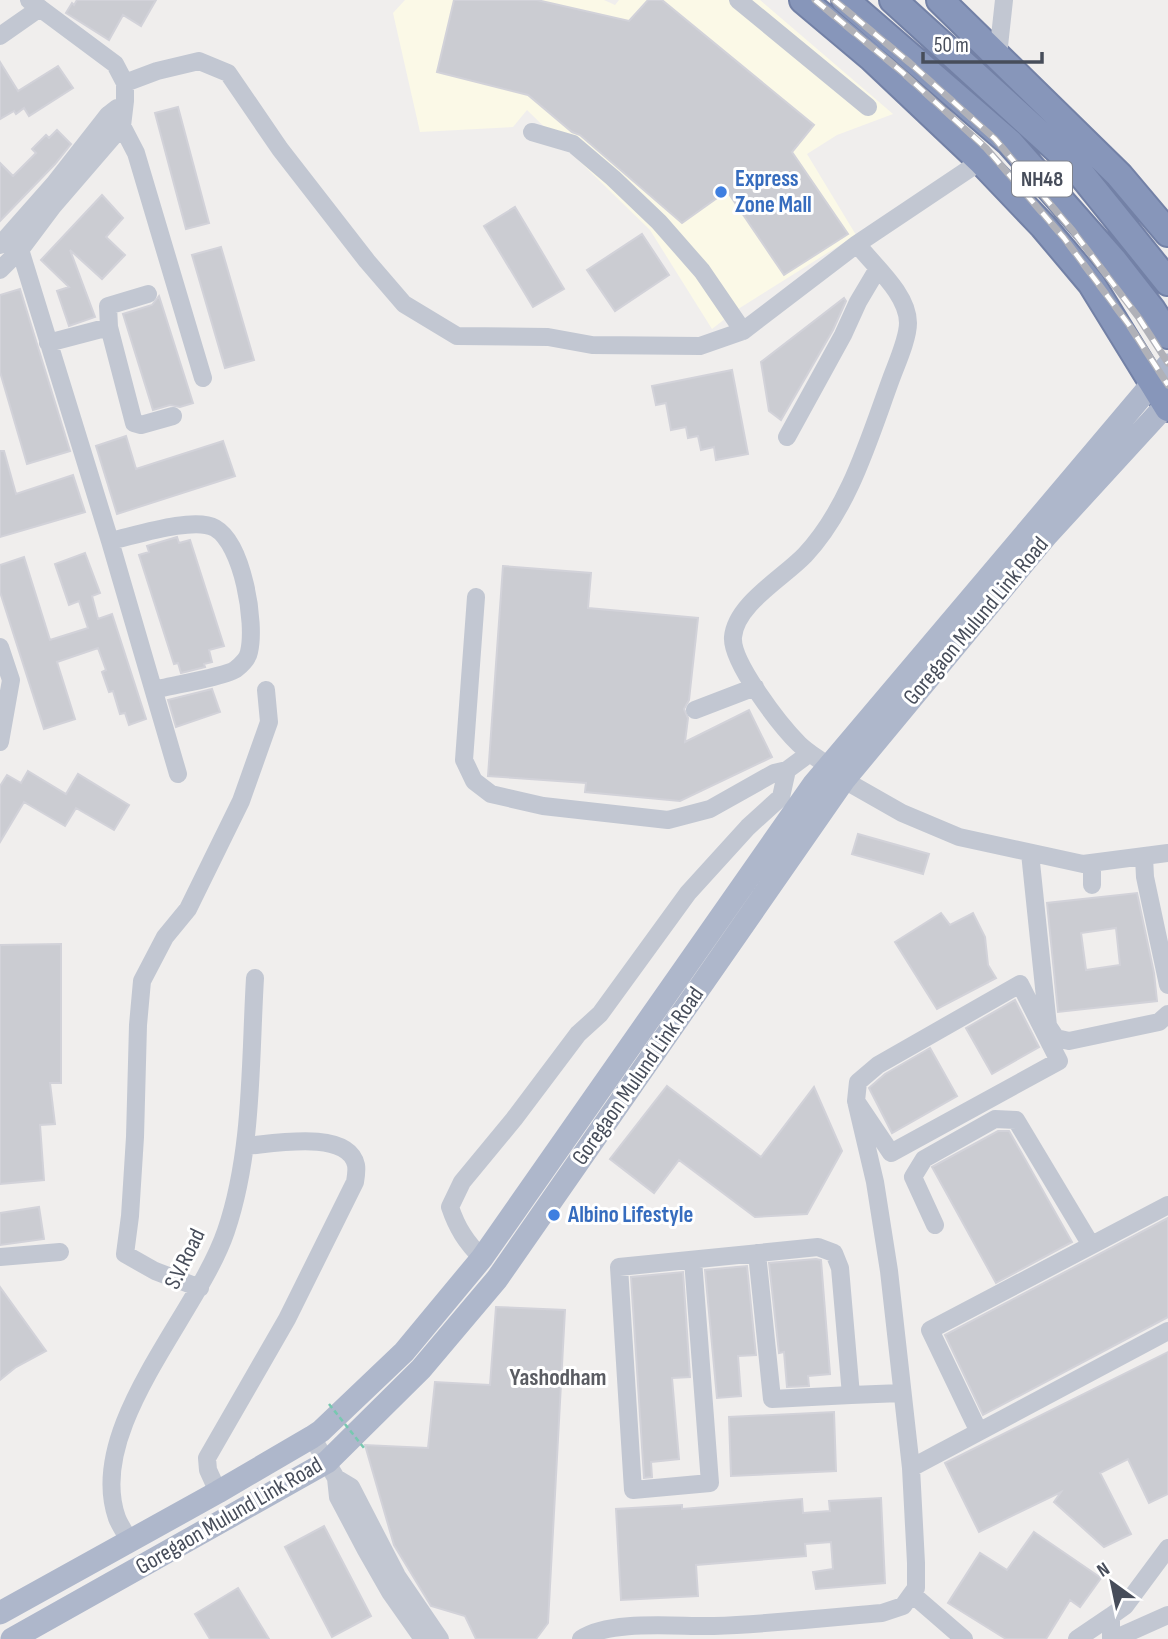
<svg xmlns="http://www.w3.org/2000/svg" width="1168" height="1639" font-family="'Sofia Sans Condensed',sans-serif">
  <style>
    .commercial { fill: #fbf9e7 }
    .building { fill: #cbccd2; stroke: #d2d2d9; stroke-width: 2; fill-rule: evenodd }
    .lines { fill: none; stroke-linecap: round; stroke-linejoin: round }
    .highway-casing { stroke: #7381a6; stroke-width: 30 }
    .minor { stroke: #c2c7d2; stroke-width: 18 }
    .major { stroke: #aeb7cb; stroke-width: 23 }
    .highway { stroke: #8796ba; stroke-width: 26 }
    .rail-casing { stroke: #b0b1b8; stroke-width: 7 }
    .rail { stroke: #fff; stroke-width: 4.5; stroke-dasharray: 13; stroke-linecap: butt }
    .path-bridge { stroke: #77c8b0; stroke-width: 2.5; stroke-dasharray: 5 3.5; stroke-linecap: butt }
    .shop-dot { fill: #3f7fe0; stroke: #fff; stroke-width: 2.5 }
    .labels { text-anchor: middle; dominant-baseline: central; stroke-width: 6; stroke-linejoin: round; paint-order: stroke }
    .shield { fill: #fff; stroke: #7e828c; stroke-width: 2 }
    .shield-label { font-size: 21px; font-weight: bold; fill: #474d5a }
    .shop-label { font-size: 23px; font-weight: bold; fill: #366cbe; stroke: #fff; text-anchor: start }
    .street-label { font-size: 23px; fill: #474d5a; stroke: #fff }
    .neighbourhood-label { font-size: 24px; font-weight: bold; fill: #5a5c62; stroke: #fff }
  </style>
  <rect width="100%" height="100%" fill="#f0eeed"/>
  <path class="commercial" d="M405 0H604L615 5 619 0H760L893 114 837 135 807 154 856 235 735 311 712 329 650 230 527 110 513 127 420 132 393 13Z"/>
  <path class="building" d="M77 0H156L141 26 123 15 109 40 66 13 72 3 74 5Z
    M454 0H537L629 21 648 0H662L814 125 792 152 848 234 784 275 727 191 682 223 580 135 572 132 528 95 437 72Z
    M0 62 18 91 58 66 73 88 29 116 24 108 16 114 14 111 0 119Z
    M178 107 209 223 186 229 155 113Z
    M57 130 71 144 55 164 0 221V163L13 176 36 153 32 149 46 135 49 138Z
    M102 195 123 218 106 237 125 255 102 279 70 250 95 317 69 326 57 291 69 287 41 260Z
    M515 207 564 289 533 307 484 226Z
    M642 234 669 275 615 311 587 270Z
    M221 247 254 360 225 368 192 255Z
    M20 289 70 451 27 464 0 372V295Z
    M159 296 193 403 180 407 170 405 153 410 123 314 152 305Z
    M844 298 846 301 833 330 781 420 769 411 761 362Z
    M732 370 748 454 716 460 714 447 701 450 698 436 688 438 686 427 671 430 666 403 656 405 652 386Z
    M126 436 136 469 223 441 235 476 117 514 96 446Z
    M0 451H4L16 494 73 475 85 512 0 537Z
    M177 537 179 543 190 540 224 646 209 650 212 662 204 664 205 667 181 673 178 663 174 664 139 555 149 552 147 546Z
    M85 553 100 593 92 596 98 619 112 614 146 719 129 725 125 713 120 714 113 691 109 692 102 672 106 670 98 648 57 662 75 719 44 729 0 592V565L24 557 50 640 88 628 79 601 69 605 55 564Z
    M503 566 591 573 588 608 698 618 689 700 684 709 688 718 685 742 749 710 772 757 680 801 585 792 586 783 488 776Z
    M212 689 220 712 176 727 168 700Z
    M28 771 66 794 78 774 129 805 114 830 76 808 65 826 24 802 0 842V786L7 775 21 783Z
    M858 834 929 854 923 874 852 854Z
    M1137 893 1154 973 1157 1001 1058 1012 1047 903ZM1116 928 1120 965 1086 970 1081 933Z
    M941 913 950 925 973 913 985 937 988 965 996 978 937 1009 895 942Z
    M61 944V1083H50L55 1124 40 1125 44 1180 0 1184V945Z
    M1015 1000 1039 1047 992 1074 966 1028Z
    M930 1048 957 1096 892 1133 869 1088 885 1074Z
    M667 1086 761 1157 814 1087 842 1151 807 1214 755 1217 679 1160 654 1193 610 1159Z
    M998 1131H1009L1072 1242 996 1283 932 1167Z
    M39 1207 44 1239 0 1245V1213Z
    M1168 1218V1317L983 1415 945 1335Z
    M816 1259 821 1260 830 1374 808 1376 809 1386 787 1387 784 1352 779 1353 769 1263Z
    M747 1266 756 1355 738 1356 741 1396 717 1398 705 1270Z
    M683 1272 690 1377 672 1378 679 1459 651 1462 652 1477 644 1478 631 1277Z
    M0 1287 46 1351 16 1367 0 1380Z
    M496 1307 565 1310 548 1623 536 1639H476L465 1616 431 1606 394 1545 365 1445 428 1448 435 1382 490 1385Z
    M1168 1352V1494L1149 1503 1128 1459 1100 1473 1131 1534 1104 1547 1054 1502 1061 1492 979 1532 945 1463Z
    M834 1412 836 1471 731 1476 729 1417Z
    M881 1498 885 1583 816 1589 813 1572 833 1569 831 1542 805 1544 806 1556 696 1565 698 1596 621 1600 616 1509 682 1505V1509L802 1499 803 1513 830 1511 829 1501Z
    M324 1526 371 1616 332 1637 285 1547Z
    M1034 1532 1101 1578 1080 1607 1070 1600 1046 1639H1006L948 1603 980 1553 1007 1570Z
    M238 1588 269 1639H210L195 1614Z"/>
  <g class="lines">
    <g class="highway-casing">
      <path id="highway" d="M803 0 872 58 981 161 1043 226 1091 283 1168 408
        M845 0 1010 143 1113 260 1152 310 1168 335
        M893 0 1073 164 1168 282
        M940 0 1119 175 1168 233"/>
    </g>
    <path class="minor" d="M738 0 868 107
      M0 36 40 8
      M998 55 1004 0
      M125 83 157 71 199 61 228 73 280 149 367 261 404 304 457 336 548 337 592 345 700 346 743 331 857 244 981 161
      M108 115 122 126 136 153 203 378
      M532 132 573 144 613 178 659 222 702 271 743 331
      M14 230 110 541 178 774
      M0 245 54 184 108 115 117 108
      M0 270 20 250 53 206 122 126 125 101V83L115 64 29 0
      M109 327 108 306 148 294
      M48 343 109 327 134 423 141 425 173 416
      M787 437 843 335 858 302 877 270
      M110 541C134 536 194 516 215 528 243 544 256 623 249 652 248 658 241 665 236 669 228 676 168 686 154 690
      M476 597 464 760 474 781 491 794 543 806 668 820 710 809 774 773 787 770 810 753
      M0 647 11 680 0 742
      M695 710 755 687
      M828 766C819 759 807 752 799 744 780 725 731 662 733 637 736 604 783 578 805 555 849 508 869 439 891 379 896 365 908 339 908 323 908 294 874 266 857 244
      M844 780 902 813 959 837 1083 864 1168 853
      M1030 853 1048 1026 1056 1038 1069 1041 1159 1022 1168 1014
      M1144 857 1145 877 1168 985
      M1092 863V885
      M935 1225 913 1177 924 1159 995 1119 1016 1120 1091 1245
      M757 1253 772 1399 851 1395
      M0 1257 60 1252
      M482 1258C466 1242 457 1228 450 1207L462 1182 514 1119 578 1034 600 1014 688 893 748 827 781 797 787 770
      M693 1260 710 1483 633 1490 619 1267 818 1247 834 1253 840 1268 851 1395 902 1393
      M200 1288 155 1271 125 1254 130 1216 135 1137 138 1025 142 981 165 937 188 909 241 801 269 722 266 690
      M979 1432 930 1330 1168 1205
      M312 1437 336 1478 338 1497 366 1550 390 1592 423 1639
      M911 1468 1168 1331
      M336 1478 351 1487 397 1576 440 1639
      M218 1492 208 1470 207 1458 287 1319 355 1182C356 1176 357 1170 356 1165 348 1129 272 1144 246 1146
      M130 1541C126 1534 120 1526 117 1518 85 1428 198 1314 226 1231 253 1152 250 1061 255 978
      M912 1594 964 1639
      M581 1639C611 1619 678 1627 714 1626 770 1624 826 1618 882 1613L903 1606 916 1588V1563L911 1468 889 1271 875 1182 856 1101 858 1082 878 1065 1020 984 1059 1061 891 1153 856 1101
      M1077 1639 1111 1616
      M1111 1639V1616L1125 1606 1168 1548
      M1114 1639 1168 1615"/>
    <path class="major" d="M0 1613 218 1492 312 1437 321 1431 404 1352 482 1258 813 785 1168 365
      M12 1639 327 1462 421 1369 497 1279 844 780 1047 535 1168 403"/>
    <use href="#highway" class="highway"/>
    <g class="rail-casing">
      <path id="rail" d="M815 0 902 72 986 148 1064 238 1129 325 1168 385
        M834 0 910 63 995 139 1073 231 1139 318 1168 363"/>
    </g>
    <use href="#rail" class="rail"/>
    <path class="path-bridge" d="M329 1404 364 1448"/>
  </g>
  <g class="shop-dot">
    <circle cx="721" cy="192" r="7"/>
    <circle cx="554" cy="1215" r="7"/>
  </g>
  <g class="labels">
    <rect class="shield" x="1012" y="161.5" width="60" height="35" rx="5"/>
    <g class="shield-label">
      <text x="1042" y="179">NH48</text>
    </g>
    <g class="shop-label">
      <text x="735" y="179">Express<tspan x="735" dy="26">Zone Mall</tspan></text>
      <text x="568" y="1215">Albino Lifestyle</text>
    </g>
    <g class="street-label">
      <text transform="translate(976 621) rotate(-50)">Goregaon Mulund Link Road</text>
      <text transform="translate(638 1076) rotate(-55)">Goregaon Mulund Link Road</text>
      <text transform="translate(185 1259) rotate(-64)">S.V.Road</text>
      <text transform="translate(229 1516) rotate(-30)">Goregaon Mulund Link Road</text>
    </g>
    <g class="neighbourhood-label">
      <text x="558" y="1377">Yashodham</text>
    </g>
  </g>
  <g transform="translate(1112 1583) rotate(327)" stroke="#ffffff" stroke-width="5" paint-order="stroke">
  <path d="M0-5L12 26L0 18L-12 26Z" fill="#474d5a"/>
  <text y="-10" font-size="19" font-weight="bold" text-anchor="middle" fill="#474d5a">N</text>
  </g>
  <path d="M923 52v10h119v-10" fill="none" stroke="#474d5a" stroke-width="3.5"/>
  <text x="934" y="52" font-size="21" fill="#474d5a" stroke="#ffffff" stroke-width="5" paint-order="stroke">50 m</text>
</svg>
